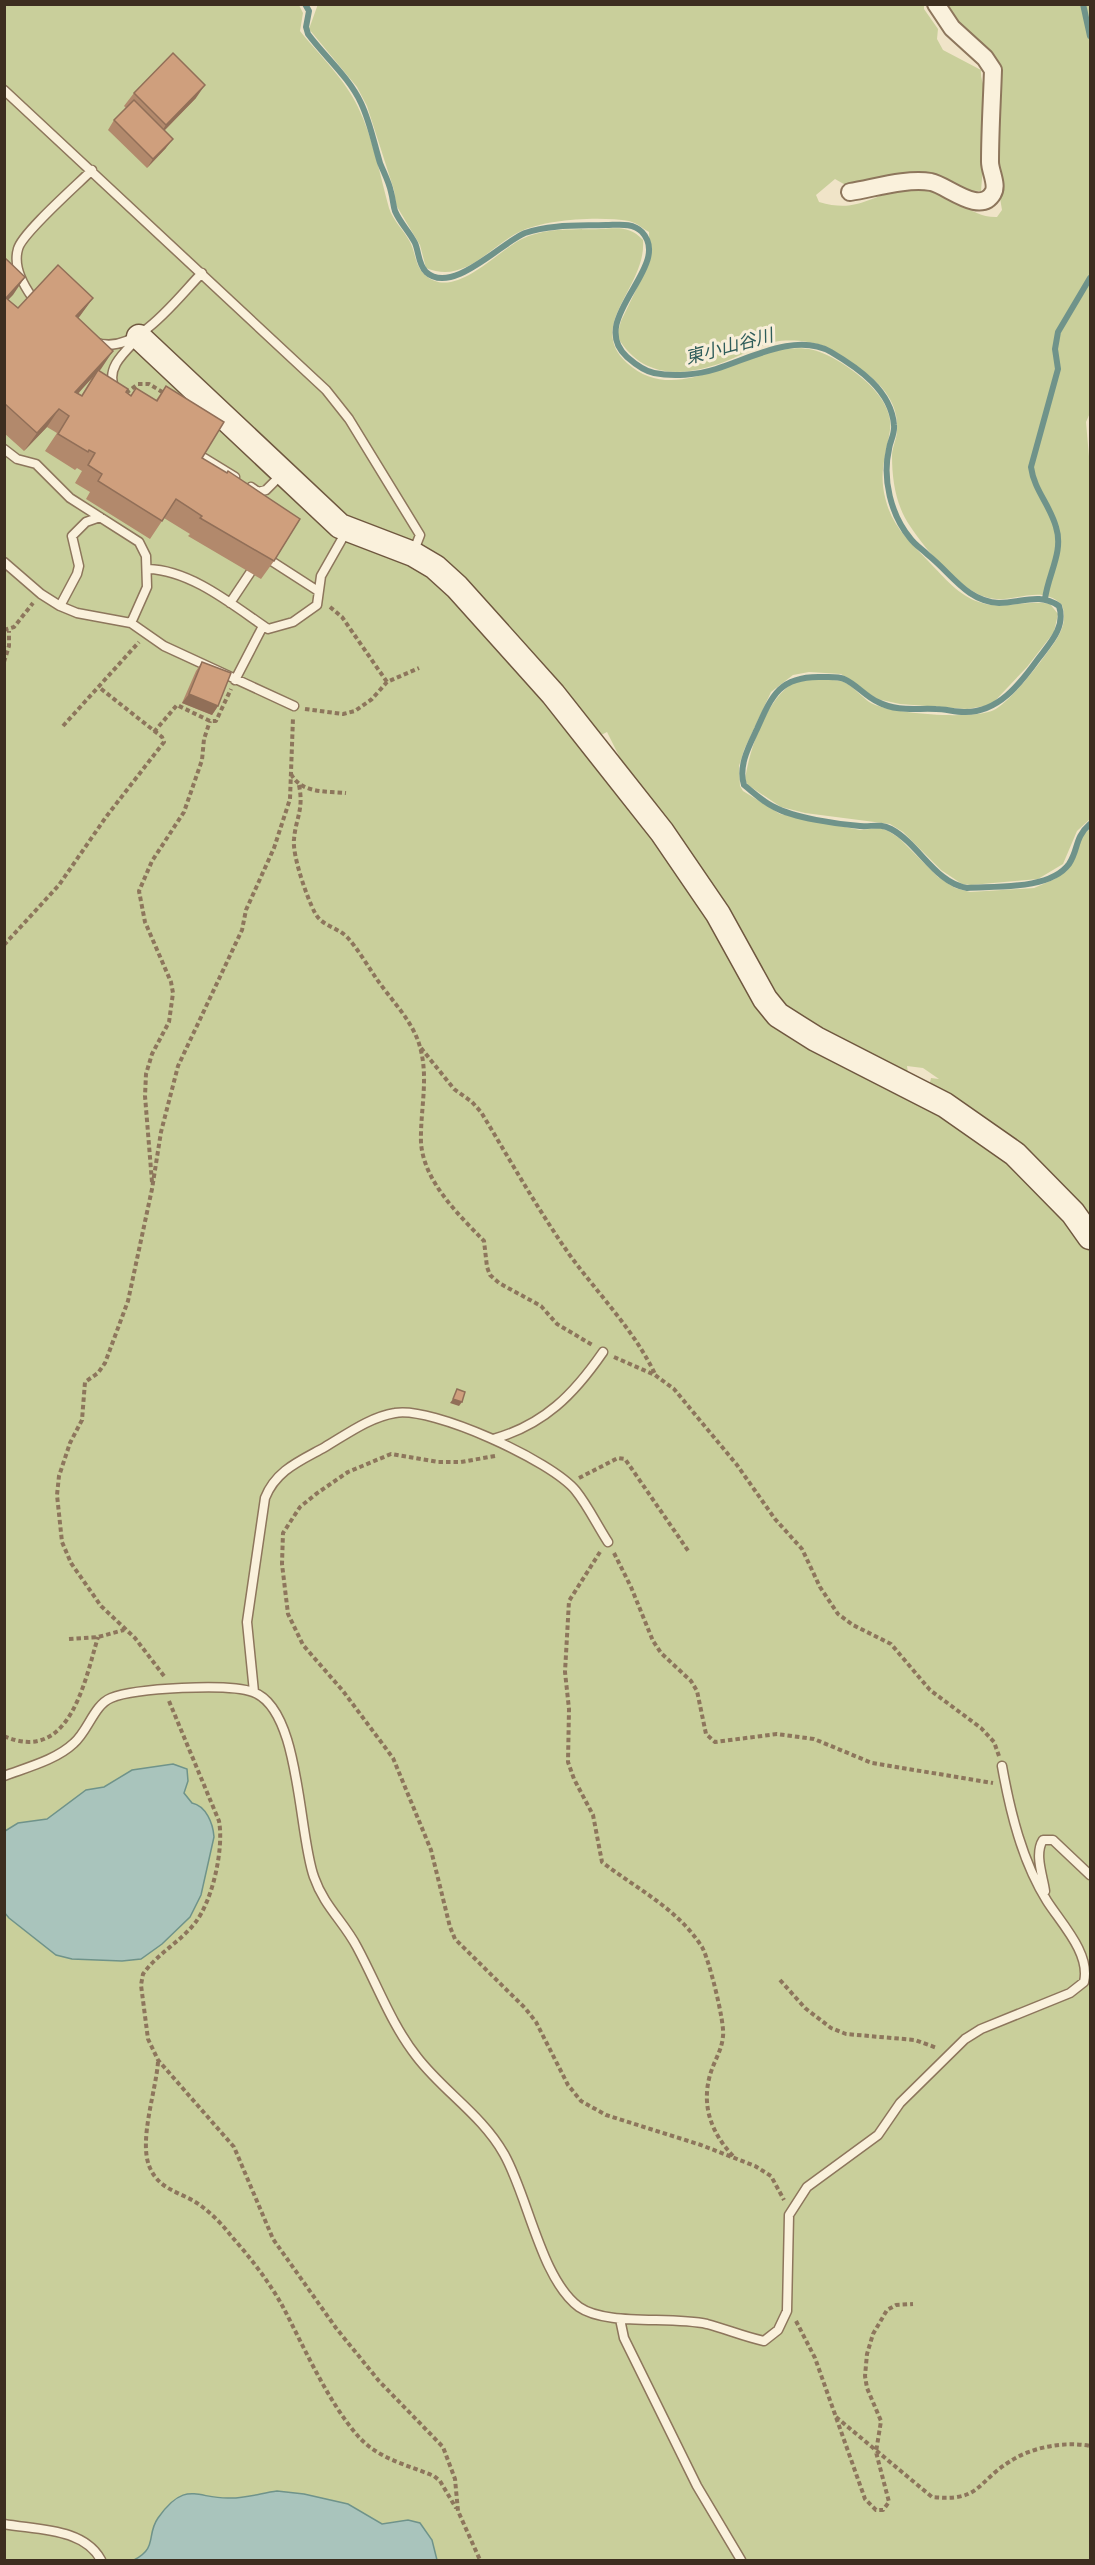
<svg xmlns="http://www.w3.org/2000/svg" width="1095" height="2565" font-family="Merriweather,'Noto Sans JP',serif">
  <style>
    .green { fill: #c9cf9b }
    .water { fill: #a9c4bc; stroke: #6f938a; stroke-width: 1.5 }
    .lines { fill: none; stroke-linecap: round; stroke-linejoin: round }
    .stream { stroke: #6f938a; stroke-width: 6 }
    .lane-casing { stroke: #8d765c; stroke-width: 11 }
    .street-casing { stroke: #8d765c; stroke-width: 20 }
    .secondary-casing { stroke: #6f573f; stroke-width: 27 }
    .path { stroke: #8d765c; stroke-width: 4; stroke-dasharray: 4.5 3; stroke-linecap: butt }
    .lane { stroke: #faf1dc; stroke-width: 8 }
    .street { stroke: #faf1dc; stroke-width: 16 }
    .secondary { stroke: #faf1dc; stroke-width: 24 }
    .wall { fill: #b2896c; fill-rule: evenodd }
    .shaded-wall { fill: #916f58 }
    .building { fill: #cf9f7d; stroke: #916f58; stroke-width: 1.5 }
    .labels { text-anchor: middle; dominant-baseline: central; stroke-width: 6; stroke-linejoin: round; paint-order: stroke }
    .water-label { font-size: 18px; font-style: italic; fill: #2f5d5a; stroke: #f7eed8 }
  </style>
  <rect width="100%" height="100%" fill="#f0e4c8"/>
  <path class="green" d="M318 4 924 5V9L938 29 937 39 943 50 981 70C980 83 988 91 988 104L981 191 849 187 835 179 816 195 819 202C859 214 870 194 905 190 914 189 924 190 933 191 953 192 969 218 997 217L1002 210 994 162 998 75 940 5H1090V413L1086 422 1090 468V819L1077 831 1063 864 1038 879 971 885 962 884 941 870 903 832 890 824 805 813 781 807 748 785 745 780C749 750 767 697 795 682 806 676 828 679 840 681 852 683 862 699 873 704 894 714 974 720 994 710 1008 703 1031 674 1041 661 1053 644 1070 627 1062 605 1041 583 1014 604 989 598 960 591 926 550 910 526 896 506 892 480 892 456 892 447 897 439 897 430 899 402 880 382 859 368 848 360 836 351 824 346 810 341 789 339 774 342 757 346 740 356 724 362 681 378 641 378 617 336L621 321 650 261 649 232C642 228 637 223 629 221 600 216 545 219 519 232 488 248 464 284 426 268L420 245 396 205 394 190 367 106 357 87 309 29Z
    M4 5H299L303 13 300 31C319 55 345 79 358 107 373 138 380 175 389 208 393 221 404 230 410 242 416 254 415 266 425 275 455 302 498 249 524 238 549 227 576 230 601 229 618 228 630 226 643 240 647 287 585 325 627 363 686 417 765 323 827 355 852 367 895 398 890 430 886 457 878 472 886 501 893 528 912 544 930 563 944 577 959 596 979 602 1003 611 1026 599 1050 604L1058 614 1054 632 1027 667 991 705 967 709 900 704 877 699 841 674 809 672 793 675 771 692 744 750 739 766 740 786 743 791 780 814 860 830 880 828 888 831 899 838 938 877 955 888 970 892 1034 888 1055 879 1069 868 1083 835 1090 829V1223C1060 1184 1026 1149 985 1120 967 1108 947 1099 929 1087L931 1078 939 1079 923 1068 907 1066 908 1073H901L815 1029 779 1005 704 877 632 780 627 773 629 769 620 758 607 732 599 736 593 732 554 685 550 670 540 668 476 599V625C554 709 628 798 694 892 721 930 736 977 765 1014 791 1047 863 1072 902 1093 980 1134 1038 1181 1090 1252V2560H5Z"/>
  <path class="water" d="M173 1764 187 1769 188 1781 184 1793 192 1803C206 1806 213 1823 214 1837L201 1895 190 1917 162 1944 141 1959 122 1961 72 1959 56 1955 9 1918 4 1912 5 1831 18 1823 47 1819 86 1790 104 1787 132 1770Z
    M277 2491 304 2494 348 2504 382 2524 408 2520 420 2523 432 2540 437 2560H134C158 2548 146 2535 158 2518 186 2478 198 2500 231 2498 247 2498 262 2493 277 2491Z"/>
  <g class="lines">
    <path class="stream" d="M305 4 309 11 306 27 308 34C325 57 349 77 361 103 370 122 374 143 380 163 384 173 389 182 391 192 393 199 393 205 395 211 400 223 409 231 415 243 419 252 418 264 426 272 452 296 502 242 525 233 551 224 579 226 606 225 618 225 632 222 642 232 674 266 585 319 627 357 635 364 644 371 654 373 673 377 697 375 716 369 749 359 796 332 831 352 858 368 891 390 894 425 895 434 890 441 889 449 882 479 891 515 910 538 915 545 922 549 928 555 951 573 967 602 999 603 1022 603 1039 592 1059 606 1066 627 1050 643 1038 659 1020 684 998 713 964 712 955 712 945 709 936 709 916 708 897 712 878 702 866 697 856 684 844 679 838 676 828 677 821 677 780 676 772 695 757 729 749 746 738 766 744 785 754 793 763 802 774 807 794 818 837 824 860 826 872 827 880 823 891 829 919 844 935 883 967 888 996 886 1050 890 1069 864 1079 849 1074 838 1090 824
      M1083 4 1090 36
      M1045 599C1048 574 1064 552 1056 527 1050 505 1034 490 1031 467L1058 369 1055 349 1058 332 1090 278"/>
    <g class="lane-casing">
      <path id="lane" d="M4 90 326 390 349 419 420 535 413 553
        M32 297C22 283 13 266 18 249 21 234 78 184 92 170
        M95 342C135 358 177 298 202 273
        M114 387C106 367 125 352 138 338
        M4 449 17 459 36 464 70 498 139 542 146 556 147 587 131 623
        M204 458 235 477
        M251 487 258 492 266 490 281 475
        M4 562 41 594 60 606 77 613 131 623 164 646 294 706
        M273 562 318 591
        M148 569C191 570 234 606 268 629L293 622 317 605 321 576 346 532
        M230 603 250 573
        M60 606 77 574 79 566 72 536 86 522 100 517
        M235 680 263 626
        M493 1439C544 1425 574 1394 603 1352
        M254 1692 247 1622 265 1498C276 1470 300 1461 325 1447 347 1434 370 1417 395 1413 432 1406 552 1461 576 1491 588 1506 597 1525 608 1542
        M4 1776C28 1767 56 1760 74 1743 88 1731 94 1705 111 1698 135 1688 229 1683 253 1692 301 1709 298 1834 314 1877 324 1906 344 1922 357 1947 377 1984 391 2024 417 2057 443 2091 482 2115 504 2154 528 2196 541 2279 579 2307 606 2326 670 2316 707 2324 726 2329 745 2337 764 2341L778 2330 787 2311 789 2215 807 2187 878 2135 900 2103 965 2039 981 2029 1070 1993 1084 1982C1091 1954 1061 1923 1047 1901 1022 1861 1010 1811 1002 1766
        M1045 1891C1043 1876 1034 1854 1043 1840H1053L1090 1875
        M620 2319 624 2338 697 2486 741 2560
        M4 2524C37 2530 84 2528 101 2560"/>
    </g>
    <g class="street-casing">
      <path id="street" d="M850 192C875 188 906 178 931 182 947 185 980 216 993 193 998 185 990 171 990 162 990 131 992 101 993 70L985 58 952 28 936 4"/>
    </g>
    <g class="secondary-casing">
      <path id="secondary" d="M139 337 340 526 413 554 435 567 457 587 553 694 662 832 718 914 765 999 778 1015 816 1039 945 1105 1015 1154 1073 1213 1090 1237"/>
    </g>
    <path class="path" d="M126 393 138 384H149L164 393
      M330 607 342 617 387 682
      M4 630 14 627 33 603
      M4 662 9 646V631
      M305 709 343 714 355 711 372 699 387 682 419 668
      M63 726 139 642
      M154 732 177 705 210 721H216L231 689
      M291 774C302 794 326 791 346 793
      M299 785C304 810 296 817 294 839 292 855 307 898 315 913 322 926 337 927 347 937 358 949 367 965 376 978 391 1000 413 1021 420 1047 429 1079 420 1110 421 1143 424 1182 459 1215 484 1241L487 1267 490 1275 499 1283 541 1306 557 1324 594 1346
      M4 945 59 885 106 817 164 742 162 737 100 688
      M421 1048 454 1089 472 1102 481 1112C510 1160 537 1208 569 1254 598 1294 634 1330 655 1374
      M152 1182 145 1096 146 1074 152 1054 169 1022 173 993 171 982 145 922 139 891 152 861 184 812 202 760 204 739 210 721
      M614 1357 655 1375 674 1389 737 1465 775 1519 802 1549 820 1587 838 1614 853 1625 891 1644 930 1690 981 1728 994 1742 999 1756
      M495 1456 461 1462H438L391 1454 348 1472 316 1494 300 1507 283 1533 282 1564 288 1614 303 1645 343 1691 393 1758 431 1850 450 1927 455 1939 525 2008 536 2022 568 2085 581 2101 606 2115 701 2145 755 2166 771 2176 784 2200
      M579 1478 618 1458 625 1459 689 1552
      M600 1552 569 1601 565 1672 569 1709 568 1762 574 1779 593 1815 602 1862C638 1890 677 1908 702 1947 709 1959 725 2023 723 2036 722 2050 714 2061 710 2075 701 2107 712 2134 734 2157
      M614 1553 631 1587 653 1641 661 1653 691 1681 697 1691 706 1734 715 1742 777 1734 814 1739 872 1763 993 1783
      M69 1639 98 1637 124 1630
      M164 1676 135 1638 101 1606 71 1563 62 1542 57 1495 59 1476 70 1443 82 1420 85 1382 98 1373 105 1363 128 1301 152 1189 161 1132 178 1066 242 930 246 910 274 848 290 799 293 718
      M169 1701 219 1821C224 1848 213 1900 195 1923 180 1942 157 1954 143 1974L141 1985 148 2039 158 2060 234 2147 273 2239 336 2328 379 2381 443 2447 455 2479 458 2511 480 2560
      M4 1736C70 1765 85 1680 98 1637
      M780 1980 805 2008 831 2028 846 2034 915 2040 937 2048
      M158 2062C156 2091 138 2142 150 2168 160 2191 182 2192 200 2205 212 2214 223 2225 232 2237 250 2257 270 2283 283 2307 304 2347 328 2402 358 2436 378 2459 408 2465 434 2476L440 2481 456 2508
      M796 2321 815 2358 865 2499 876 2510H883L889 2502 876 2452 881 2421 867 2388 865 2376 867 2354 873 2334 887 2310 896 2305 913 2304
      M836 2417 932 2497C980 2502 976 2483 1009 2462 1031 2447 1065 2441 1090 2446"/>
    <use href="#lane" class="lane"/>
    <use href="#street" class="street"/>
    <use href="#secondary" class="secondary"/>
  </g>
  <path class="wall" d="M134 93 196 98 164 131 166 148 147 168 108 130 114 120 126 108 124 106Z
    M4 257 25 277 8 300 18 308 93 298 78 318 99 371 131 395 136 388 156 400 166 386 202 458 274 561 261 579 188 536 190 534 164 518 150 539 86 499 90 492 75 483 82 471 77 468 75 470 45 451 57 433 47 427 24 451 4 433ZM92 378 81 396 78 394 82 389Z
    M202 662 218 706 212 715 182 703 196 671Z"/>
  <path class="shaded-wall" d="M205 85 196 98 157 138 166 125Z
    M173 139 166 148 147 168 153 159Z
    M25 277 13 295 4 304V300Z
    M93 298 80 316 64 334 76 316Z
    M113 351 101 369 94 377 98 370 92 378 63 410 75 392Z
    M59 409 47 427 24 451 37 433Z
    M189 694 218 706 212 715 182 703Z
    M453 1399 462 1402 459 1406 450 1403Z"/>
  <path class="building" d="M173 53 205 85 166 125 134 93Z
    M134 100 173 139 153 159 114 120Z
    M4 257 25 277 6 298 18 308 58 265 93 298 76 316 113 351 75 392 82 396 98 370 128 389 126 392 131 396 136 388 157 401 166 386 224 422 202 458 227 473 228 471 300 519 274 561 200 518 202 516 176 499 162 521 98 481 102 474 88 465 95 453 89 450 88 452 58 434 69 416 59 409 37 433 4 403Z
    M202 662 231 673 218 706 189 694Z
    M457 1389 465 1392 462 1402 453 1399Z"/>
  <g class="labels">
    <g class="water-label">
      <text transform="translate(729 346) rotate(-15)">東小山谷川</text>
    </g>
  </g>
  <rect width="1095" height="2565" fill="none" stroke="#3d2e20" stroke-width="12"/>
</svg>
